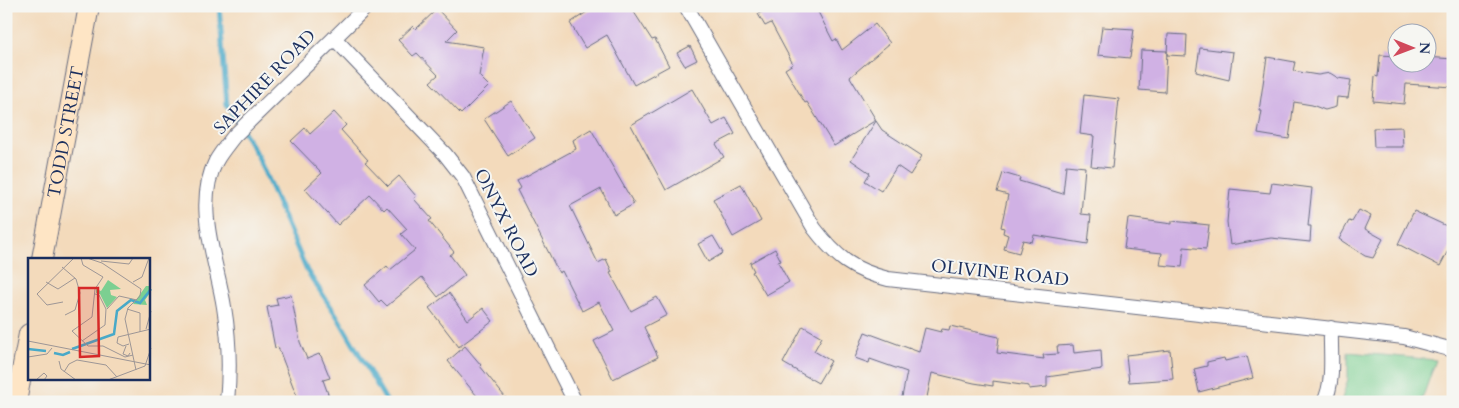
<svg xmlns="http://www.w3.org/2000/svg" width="1459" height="408" font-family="Cardo,serif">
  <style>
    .green { fill: #7ccf91; stroke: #4c7f78 }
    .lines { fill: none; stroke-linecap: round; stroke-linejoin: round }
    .stream { stroke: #48a9c8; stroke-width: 5 }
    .building { fill: #d0b1e4 }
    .street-casing { stroke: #676b7f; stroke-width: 16 }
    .secondary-casing { stroke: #676b7f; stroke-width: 22 }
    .street { stroke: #fff; stroke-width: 14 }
    .secondary { stroke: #fee5c5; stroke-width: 20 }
    .labels { text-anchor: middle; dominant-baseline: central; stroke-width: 4; stroke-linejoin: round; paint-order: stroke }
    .street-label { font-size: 18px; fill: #1b2f5e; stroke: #f6f6f2 }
    .inset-river { fill: none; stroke: #48a9c8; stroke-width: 2.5 }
    .inset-road { fill: none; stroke: #9d9696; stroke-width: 1 }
    .view { fill: #d62828; fill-opacity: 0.15; stroke: #d62828; stroke-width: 2.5 }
    .inset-edge { fill: none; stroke: #1b2f5e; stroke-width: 2.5 }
  </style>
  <rect width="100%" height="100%" fill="#f6f6f2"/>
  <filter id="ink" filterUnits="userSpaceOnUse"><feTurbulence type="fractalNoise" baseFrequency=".02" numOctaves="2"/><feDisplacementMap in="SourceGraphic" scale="10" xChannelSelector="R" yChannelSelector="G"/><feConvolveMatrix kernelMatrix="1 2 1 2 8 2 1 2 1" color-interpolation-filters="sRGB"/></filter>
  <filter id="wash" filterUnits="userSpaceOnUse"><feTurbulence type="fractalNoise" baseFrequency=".0096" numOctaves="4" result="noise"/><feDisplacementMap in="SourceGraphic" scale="20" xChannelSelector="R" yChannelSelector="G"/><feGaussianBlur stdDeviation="1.12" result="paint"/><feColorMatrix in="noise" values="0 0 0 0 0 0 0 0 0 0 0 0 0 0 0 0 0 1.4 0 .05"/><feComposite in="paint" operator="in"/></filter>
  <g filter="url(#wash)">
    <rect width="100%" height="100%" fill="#f3dabb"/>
    <path class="green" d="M1348 352 1436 360 1421 402H1341L1348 379Z"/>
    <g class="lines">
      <path class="stream" d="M219 6 227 105 257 155 307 271 337 316 387 402"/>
    </g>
    <g id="blocks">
      <path class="building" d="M596 6H630L652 40 655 39 669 66 634 85 607 35 585 48 570 23Z
        M773 6H815L833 41 836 39 842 50 875 24 890 43 850 77 876 120 834 146 807 102 805 103 785 69 793 64 771 23 765 26 758 14Z
        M437 9 457 30 446 41 484 47 479 76 489 86 461 114 430 82 438 75 417 53 413 56 398 40 413 26 416 29Z
        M1102 27 1134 29 1130 58 1098 55Z
        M1168 34 1187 35 1186 56 1167 55Z
        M690 46 697 60 685 66 677 53Z
        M1200 48 1233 52 1229 80 1196 72Z
        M1141 50 1167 51 1165 92 1139 90Z
        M1380 55 1396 56V62H1426V57L1453 59V87L1406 84 1404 104 1373 101 1375 76 1378 77Z
        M1267 57 1295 62 1293 71 1318 75 1330 73 1338 78 1351 80 1348 98 1337 97 1336 107 1325 110 1312 105 1294 102 1289 139 1258 134 1262 111H1259Z
        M692 89 713 125 726 118 735 134 716 144 724 157 666 190 631 125Z
        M1084 95 1119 99 1112 168 1091 166 1094 136 1080 134Z
        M511 101 535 138 508 156 484 119Z
        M334 112 346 125 341 130 368 160 365 162 388 186 399 176 416 196 414 199 432 219 429 221 454 252 450 255 465 275 438 297 422 277 387 306 381 300 379 302 365 285 387 266 390 270 415 250 401 234 407 229 387 207 384 210 370 195 338 225 305 189 322 173 291 141 305 128 310 134Z
        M876 121 882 130 922 156 910 175 897 166 881 191 865 181 870 173 851 160Z
        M1402 127 1403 147H1374L1373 128Z
        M591 129 634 204 614 215 601 189 570 206 598 263 606 259 612 272 610 273 631 311 657 297 667 315 644 327 658 357 613 379 594 341 614 331 599 302 582 311 562 271 559 273 517 190 521 188 517 181 576 149 573 140Z
        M1066 165 1085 167 1081 214 1091 215 1088 244 1034 235 1032 242 1023 240 1019 253 1004 249 1008 235 1003 233 1004 228 1001 227 1008 195 997 192 1003 173 1020 178 1019 181 1063 194Z
        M1272 183 1312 188 1308 226H1311L1310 242 1271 238 1230 245 1227 222 1230 189 1270 193Z
        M741 184 761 221 733 237 713 199Z
        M1359 210 1371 216 1365 229 1383 239 1373 258 1365 256 1339 239 1349 221 1352 222Z
        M1414 211 1453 229V241L1440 266 1398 244Z
        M1128 218 1172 224V221L1209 225 1206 249 1184 247 1182 267 1160 265 1162 253 1124 249Z
        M713 236 723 253 708 262 698 244Z
        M775 249 781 261 778 262 789 282 766 295 752 272 754 271 750 263Z
        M449 293 468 320 483 308 493 321 459 347 429 308Z
        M291 295 300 342 307 359 319 354 321 356 330 378 323 380 331 402H299L278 347 275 348 267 307 278 305 276 298Z
        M803 326 822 337 814 351 831 361 818 383 783 363Z
        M950 326 999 337 997 353 1044 359 1043 355 1058 354 1057 346 1073 345 1074 353 1101 350 1102 369 1047 377V387L1029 389V386L993 381V386L974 383 932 373 926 402H901L907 372 870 359 869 363 855 358 865 332 919 352 925 328 941 332 942 329 949 330Z
        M465 346 481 365 480 366 509 402H482L448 361Z
        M1170 350 1173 379 1129 382 1126 355Z
        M1247 356 1253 378 1199 392 1194 369 1207 366V362L1224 358 1225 361Z"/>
    </g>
  </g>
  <g filter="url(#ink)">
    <use href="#blocks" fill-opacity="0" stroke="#676b7f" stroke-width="1"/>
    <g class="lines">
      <g class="street-casing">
        <path id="street" d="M686 6 814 228C837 258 852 270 888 279L1404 337 1453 350
          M334 38 445 154 463 177 575 402
          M227 402C230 371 229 337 224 307 217 261 193 206 216 161 221 152 228 144 234 136L367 6
          M1324 402C1335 381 1330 351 1331 328"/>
      </g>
      <g class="secondary-casing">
        <g id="secondary">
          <path id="s1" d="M42 259 89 6"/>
          <path d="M16 402 29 334"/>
        </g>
      </g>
      <use href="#street" class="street"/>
      <use href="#secondary" class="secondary"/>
    </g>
  </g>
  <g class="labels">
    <g class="street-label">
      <text transform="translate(265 82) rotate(-46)">SAPHIRE ROAD</text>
      <text stroke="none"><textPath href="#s1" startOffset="129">TODD STREET</textPath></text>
      <text transform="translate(506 223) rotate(63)">ONYX ROAD</text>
      <text transform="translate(1000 273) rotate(6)">OLIVINE ROAD</text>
    </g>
  </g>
  <g transform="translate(28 258)">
    <rect width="122" height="122" fill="#f3dabb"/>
    <path d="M80 22 93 31 82 32 83 37 89 39 79 50 72 36 68 35V31L73 33ZM118 28H123L122 35 117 42 119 47 105 46Z" fill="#7ccf91"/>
    <path class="inset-river" d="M0 91 18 93M44 91 86 76 89 53 103 42 112 45 123 31M26 95 35 97 42 94"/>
    <path class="inset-road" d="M53 0 55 7 75 19 67 31 64 59 44 73 60 88H75L97 99 105 97M59 0 74 5 113 31 112 38 100 50 97 61 108 112M73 3 101 6 105 0M34 9 48 21 52 35 47 52 37 57M18 24 30 31 47 20M105 24 114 19 121 0M35 44 19 47 9 36 46 0M79 51 91 38 109 42M99 51 112 55V74M118 71 123 53M0 83 123 107M54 83 77 67 78 51 71 37 67 36M101 86 95 88 89 85 90 79 123 71M98 88 95 96 100 98 102 95M0 99 19 96 24 90M31 103 33 111 48 122M36 114 41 106 49 102 78 107 89 119M8 122 16 115 19 118 16 122M80 122 117 108 123 90"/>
    <path class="view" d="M51 30H70L71 98 52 99Z"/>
    <rect width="122" height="122" class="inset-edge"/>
  </g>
  <rect width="1459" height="408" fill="none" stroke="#f6f6f2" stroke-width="25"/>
  <g transform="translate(1412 48) rotate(91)"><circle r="24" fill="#f6f6f2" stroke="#9ea6b7"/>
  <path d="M0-4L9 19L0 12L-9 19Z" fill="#d1495b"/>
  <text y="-8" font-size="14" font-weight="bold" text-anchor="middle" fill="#1b2f5e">N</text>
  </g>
</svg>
